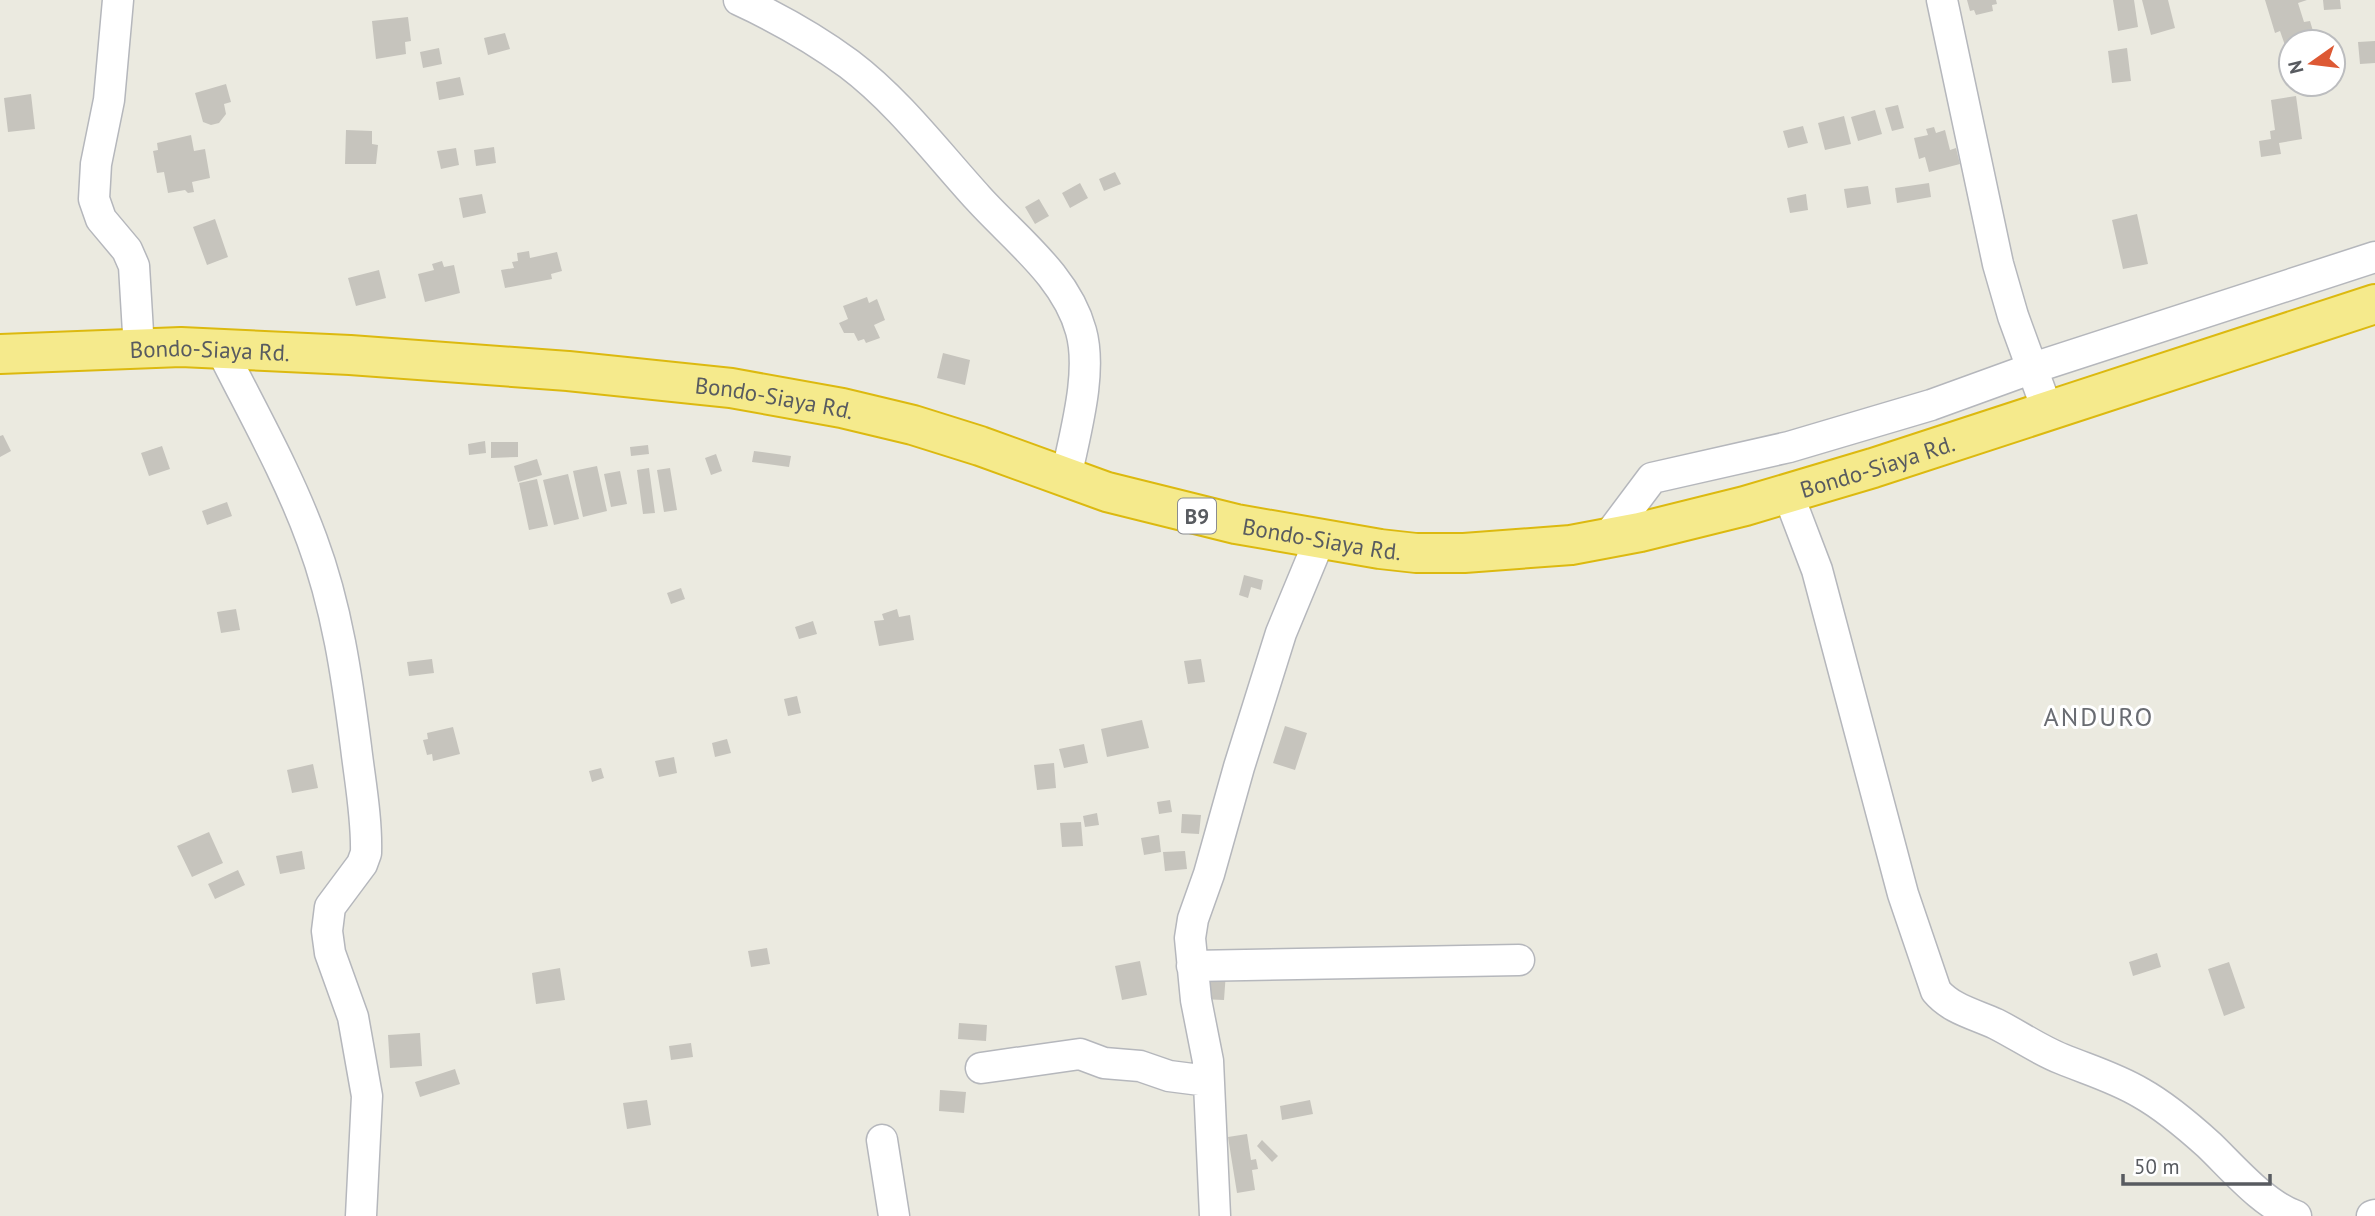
<svg xmlns="http://www.w3.org/2000/svg" width="2375" height="1216" font-family="'PT Sans',sans-serif">
  <style>
    .building { fill: #c6c4bd }
    .lines { fill: none; stroke-linecap: round; stroke-linejoin: round }
    .minor-casing { stroke: #b5b7bc; stroke-width: 33 }
    .highway-casing { stroke: #dcb90f; stroke-width: 42 }
    .minor { stroke: #fff; stroke-width: 30 }
    .highway { stroke: #f5ea8c; stroke-width: 38 }
    .labels { text-anchor: middle; dominant-baseline: central; stroke-width: 6; stroke-linejoin: round; paint-order: stroke }
    .shield { fill: #fff; stroke: #8a8c90; stroke-width: 2 }
    .shield-label { font-size: 21px; font-weight: bold; fill: #585b60 }
    .street-label { font-size: 23px; fill: #585b60; stroke: #fff }
    .quarter-label { font-size: 26px; letter-spacing: 2px; fill: #696c72; stroke: #fff }
  </style>
  <rect width="100%" height="100%" fill="#ebeae0"/>
  <path class="building" d="M1967 0H1996L1997 4 1992 5 1993 11 1976 15 1974 10 1970 11Z
    M2113 0H2134L2138 27 2118 31Z
    M2142 0H2168L2175 28 2151 35Z
    M2265 0H2307L2298 3 2304 22 2310 21 2316 41 2291 42V49L2287 51 2280 31 2275 33Z
    M2323 0H2340L2341 9 2324 10Z
    M408 17 411 41 405 42 406 54 376 59 372 21Z
    M505 33 510 49 488 55 484 38Z
    M2375 41V63L2360 64 2358 42Z
    M439 48 442 64 423 68 420 52Z
    M2127 48 2131 81 2112 83 2108 51Z
    M460 77 464 95 439 100 436 82Z
    M226 84 231 102 224 104 226 114 219 123 211 125 203 122 195 93Z
    M31 94 35 129 8 132 4 98Z
    M2296 96 2302 139 2279 143 2281 154 2261 157 2259 141 2271 139 2270 131 2275 130 2271 100Z
    M1898 105 1904 128 1892 131 1885 108Z
    M1875 110 1882 134 1858 141 1851 117Z
    M1844 116 1851 144 1825 150 1818 123Z
    M1803 126 1808 143 1788 148 1783 131Z
    M1934 127 1936 133 1945 130 1950 150 1956 148 1960 164 1929 172 1925 157 1919 159 1914 138 1928 135 1926 129Z
    M346 130 372 131V144L378 145 376 164H345Z
    M191 135 194 151 205 149 210 178 192 182 194 192 188 193 185 190 168 193 164 172 157 173 153 151 158 150 157 143Z
    M494 147 496 163 476 166 474 150Z
    M456 148 459 165 441 169 437 151Z
    M1115 172 1121 184 1104 191 1099 179Z
    M1080 183 1088 198 1070 208 1062 193Z
    M1929 183 1931 197 1897 203 1895 188Z
    M1868 186 1871 204 1847 208 1844 189Z
    M482 194 486 213 463 218 459 198Z
    M1806 194 1808 210 1790 213 1787 198Z
    M1039 199 1049 216 1035 224 1025 207Z
    M2137 214 2148 264 2123 269 2112 220Z
    M215 219 228 257 207 265 193 227Z
    M529 251 530 258 557 252 562 271 551 274 552 279 505 288 501 270 514 268 512 262 518 261 517 253Z
    M442 261 444 267 454 265 460 293 425 302 418 274 434 270 432 264Z
    M379 270 386 298 356 306 348 278Z
    M867 297 869 303 877 299 885 320 874 325 880 338 866 343 864 339 858 341 854 333H844L839 323 848 319 843 306Z
    M943 353 970 360 965 385 937 378Z
    M3 435 11 451 0 457V436Z
    M485 441 486 453 469 455 468 444Z
    M491 442H518V457L491 458Z
    M648 445 649 454 631 456 630 447Z
    M162 446 170 469 149 476 141 453Z
    M754 451 791 456 789 467 752 462Z
    M716 454 722 471 711 475 705 458Z
    M537 459 542 475 518 482 514 466Z
    M597 466 607 511 583 517 573 471Z
    M649 468 655 513 643 514 637 470Z
    M670 468 677 510 664 512 657 470Z
    M620 471 627 504 611 507 604 474Z
    M568 474 579 519 554 525 543 480Z
    M537 479 548 526 529 530 519 483Z
    M227 502 232 516 207 525 202 511Z
    M1244 575 1263 580 1261 590 1251 587 1248 598 1239 595Z
    M681 588 685 599 671 604 667 593Z
    M236 609 240 630 221 633 217 612Z
    M897 609 899 617 910 615 914 640 879 646 874 621 884 620 882 614Z
    M813 621 817 634 799 639 795 627Z
    M432 659 434 673 409 676 407 662Z
    M1201 659 1205 682 1188 684 1184 661Z
    M797 696 801 713 788 716 784 699Z
    M1142 720 1149 748 1107 757 1101 729Z
    M1285 726 1307 733 1295 770 1273 763Z
    M453 727 460 754 433 761 432 754 427 755 423 740 428 739 427 733Z
    M727 739 731 753 715 757 712 743Z
    M1084 744 1088 763 1064 768 1059 749Z
    M674 757 677 773 659 777 655 761Z
    M1054 763 1056 788 1037 790 1034 765Z
    M313 764 318 788 292 793 287 770Z
    M601 768 604 778 592 782 589 771Z
    M1170 800 1172 812 1159 814 1157 802Z
    M1097 813 1099 825 1085 827 1083 816Z
    M1182 814 1201 815 1199 834 1181 833Z
    M1081 822 1083 846 1062 847 1060 823Z
    M209 832 223 863 192 877 177 846Z
    M1159 835 1161 852 1144 855 1141 838Z
    M302 851 305 869 280 874 276 856Z
    M1185 851 1187 869 1165 871 1163 852Z
    M238 870 245 885 215 899 208 884Z
    M767 948 770 964 751 967 748 951Z
    M2157 953 2161 967 2133 976 2129 962Z
    M1140 961 1147 995 1122 1000 1115 966Z
    M2229 962 2245 1008 2224 1016 2208 969Z
    M560 968 565 1000 536 1004 532 973Z
    M1201 970 1226 972 1224 1000 1200 999Z
    M959 1023 987 1025 986 1041 958 1039Z
    M420 1033 422 1066 390 1068 388 1035Z
    M691 1043 693 1057 671 1060 669 1046Z
    M455 1069 460 1084 420 1097 415 1082Z
    M940 1090 966 1092 964 1113 939 1111Z
    M647 1100 651 1125 627 1129 623 1103Z
    M1310 1100 1313 1114 1282 1120 1280 1106Z
    M1247 1134 1251 1160 1256 1159 1258 1169 1252 1170 1255 1190 1237 1193 1228 1137Z
    M1262 1140 1278 1156 1272 1162 1257 1146Z"/>
  <g class="lines">
    <g class="minor-casing">
      <path id="minor" d="M118 0 109 100 96 164 94 199 101 219 127 250 134 266 139 349
        M739 0C778 18 815 39 849 64 898 101 937 153 978 198 1015 239 1066 276 1081 331 1093 374 1074 436 1066 478
        M1942 0 1998 264 2013 316 2048 412
        M221 349C252 411 288 474 312 540 337 607 347 677 356 747 360 781 367 818 366 853L362 864 330 907 327 931 330 953 353 1017 367 1096 361 1216
        M1788 494 1817 570 1903 894 1936 991C1951 1009 1974 1014 1996 1024 2018 1035 2039 1050 2062 1059 2089 1070 2116 1078 2141 1093 2166 1107 2188 1126 2209 1145 2233 1168 2264 1205 2296 1216
        M1607 538 1652 478 1789 447 1931 405 2033 368 2375 257
        M1192 966 1519 960
        M981 1068 1080 1054 1104 1063 1140 1066 1169 1076 1208 1081
        M882 1140 894 1216
        M1215 1216 1208 1061 1196 1000 1190 938 1193 919 1209 874 1239 767 1281 633 1320 539
        M2372 1216 2375 1215"/>
    </g>
    <g class="highway-casing">
      <g id="highway">
        <path id="s1" d="M0 354 181 347 350 355 568 371 731 388 842 408 913 425 980 446 1107 492 1236 524 1380 549 1416 553H1464L1571 545 1640 532 1745 506 1873 468 2375 304"/>
      </g>
    </g>
    <use href="#minor" class="minor"/>
    <use href="#highway" class="highway"/>
  </g>
  <g class="labels">
    <rect class="shield" x="1178" y="498.5" width="38" height="35" rx="5"/>
    <g class="shield-label">
      <text x="1197" y="516">B9</text>
    </g>
    <g class="street-label">
      <text stroke="none"><textPath href="#s1" startOffset="210">Bondo-Siaya Rd.</textPath></text>
      <text stroke="none"><textPath href="#s1" startOffset="777">Bondo-Siaya Rd.</textPath></text>
      <text stroke="none"><textPath href="#s1" startOffset="1911">Bondo-Siaya Rd.</textPath></text>
      <text stroke="none"><textPath href="#s1" startOffset="1344">Bondo-Siaya Rd.</textPath></text>
    </g>
    <g class="quarter-label">
      <text x="2099" y="716">ANDURO</text>
    </g>
  </g>
  <g transform="translate(2312 63) rotate(256)"><circle r="33" fill="#ffffff" stroke="#bcbdbf" stroke-width="2"/>
  <path d="M0-5L12 26L0 18L-12 26Z" fill="#dd5934"/>
  <text y="-10" font-size="19" font-weight="bold" text-anchor="middle" fill="#585b60">N</text>
  </g>
  <path d="M2123 1174v10h147v-10" fill="none" stroke="#585b60" stroke-width="3.5"/>
  <text x="2134" y="1174" font-size="21" fill="#585b60" stroke="#ffffff" stroke-width="5" paint-order="stroke">50 m</text>
</svg>
